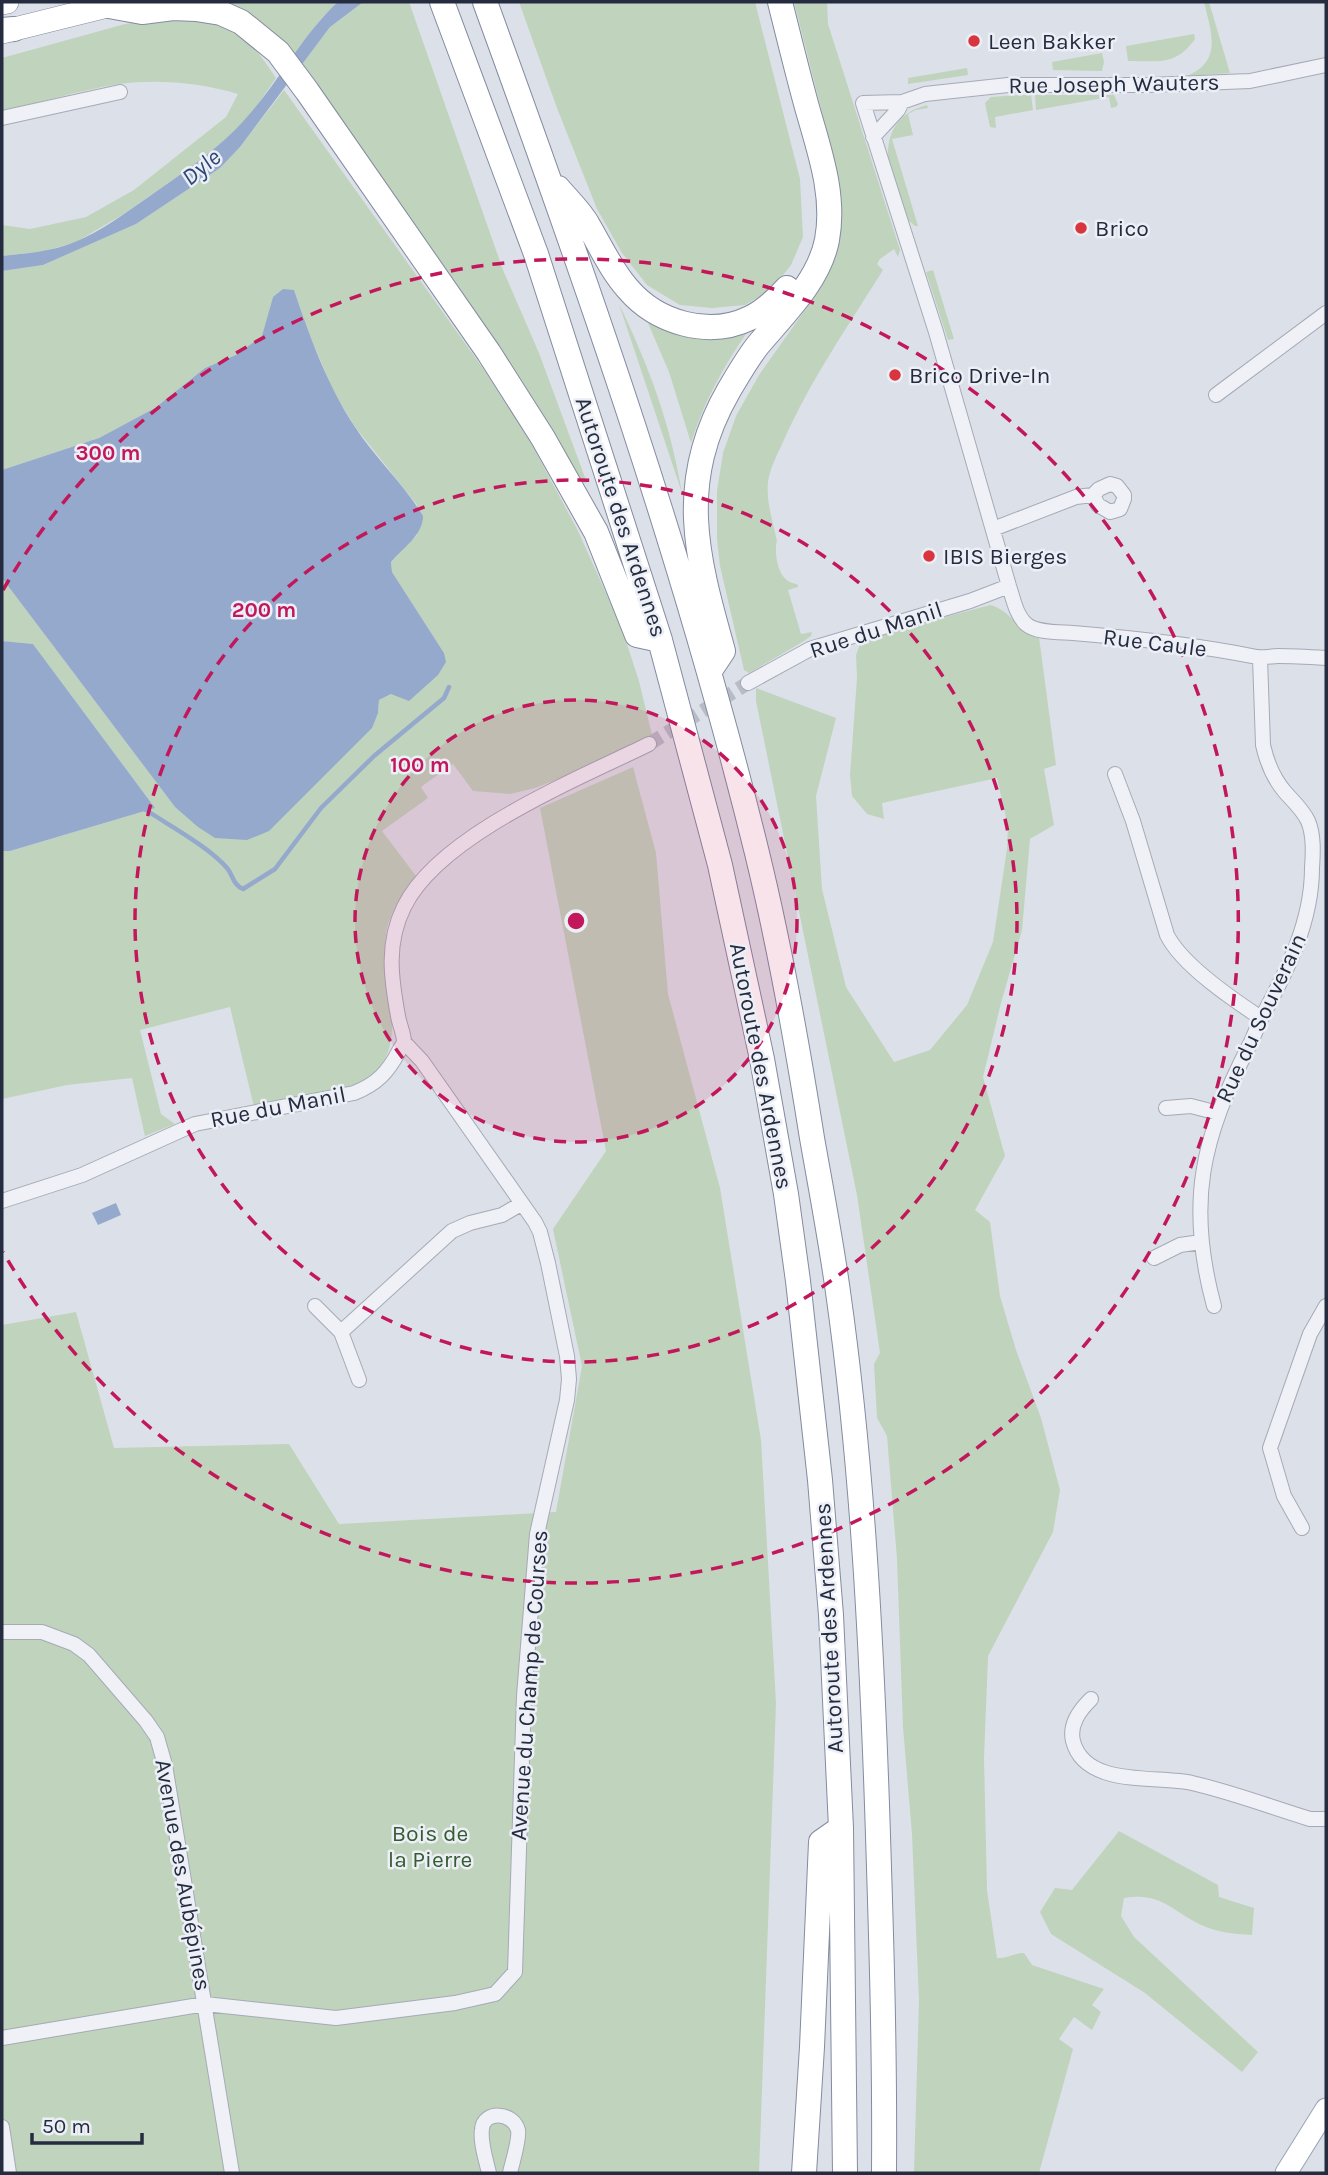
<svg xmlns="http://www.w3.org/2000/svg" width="1328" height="2175" font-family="Karla,sans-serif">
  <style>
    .green { fill: #c0d3bd }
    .water { fill: #94a9cc }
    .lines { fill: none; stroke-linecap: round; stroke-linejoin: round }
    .stream { stroke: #94a9cc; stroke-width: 4.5 }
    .minor-tunnel { stroke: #b7bcc6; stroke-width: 14; stroke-dasharray: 14 7; stroke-linecap: butt }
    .minor-casing { stroke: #a5aab6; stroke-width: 16 }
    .primary-casing { stroke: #9ba3b5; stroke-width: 23 }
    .trunk-casing { stroke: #838ba0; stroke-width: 24 }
    .motorway-casing { stroke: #838ba0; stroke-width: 26 }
    .minor { stroke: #eff1f6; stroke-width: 14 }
    .primary { stroke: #fff; stroke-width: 21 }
    .trunk { stroke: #fff; stroke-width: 23 }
    .motorway { stroke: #fff; stroke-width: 24 }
    .ring { fill: none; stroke: #c2185b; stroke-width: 3.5; stroke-dasharray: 12 9 }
    .poi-dot { fill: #d9353e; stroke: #eceff6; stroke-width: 2.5 }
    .labels { text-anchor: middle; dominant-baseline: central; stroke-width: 5; stroke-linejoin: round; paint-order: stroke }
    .poi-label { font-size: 23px; fill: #252c40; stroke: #eceff6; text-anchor: start }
    .street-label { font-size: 23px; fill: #252c40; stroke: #eceff6 }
    .park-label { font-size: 23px; fill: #355c31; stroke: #eceff6 }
    .water-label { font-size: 24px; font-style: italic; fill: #2c4677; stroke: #eceff6 }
    .centre { fill: #c2185b; stroke: #eceff6; stroke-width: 3.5 }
    .ring-label { font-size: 21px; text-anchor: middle; font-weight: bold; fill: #c2185b; stroke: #eceff6; stroke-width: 5; stroke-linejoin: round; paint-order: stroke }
  </style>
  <rect width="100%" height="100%" fill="#dce0e8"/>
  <path class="green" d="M222 2H338L320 20 293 56Z
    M361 2H409L503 270 539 353 587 483 577 481 301 65 330 27 361 4Z
    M519 2H755L800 179 803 237 791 265 772 289 745 305 712 308 680 305 647 285 622 253 597 209 557 108Z
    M794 2H827L828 24 900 250 898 257 894 249 880 259 877 264 883 270C848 326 810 381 783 442 777 455 770 468 768 482 766 502 773 522 777 541 774 550 777 574 787 580 790 583 794 583 798 585V587L788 590 801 634 812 632 811 636 804 641 749 673 744 670 720 566 717 539V491L723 453 736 416 759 375 817 293 831 264V148Z
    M1204 2H1209L1230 73 1187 76C1223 61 1211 32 1204 2Z
    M157 19C173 20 197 18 212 21 243 29 260 54 276 78L256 107 238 129 198 162 122 215 76 242 45 251 2 256V225L30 229 86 217 134 190 226 117 238 94C200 83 159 79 119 84 80 90 40 103 2 111V58L125 24Z
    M1194 34 1195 39C1176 66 1158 61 1128 61L1126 46Z
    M1102 53 1104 62 1102 71 1053 70 1052 62Z
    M967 68 968 75 908 84V78Z
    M284 90 487 374 531 443 578 531 621 626 639 681 652 735 571 774 535 788 510 794 473 791 453 764 421 787 428 798 382 831 416 876C405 892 392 909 387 928 377 977 417 1049 364 1080 350 1088 333 1090 318 1093 296 1098 275 1102 254 1107L230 1007 140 1030 161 1114 175 1124 145 1136 132 1078 67 1085 2 1099V851H10L155 808 33 644 2 641V578L175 807 378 713 379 700 391 694 444 653 392 572 391 562 417 535V505L356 428 334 393 310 336 294 290 273 297 263 336 236 355 205 368 155 408 99 438 2 470V271L43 265 136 224 220 168 240 147Z
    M1031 94 1033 110 995 117 996 128 990 127 985 103 991 97Z
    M1035 95H1114L1118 104 1116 107 1111 108 1109 97 1036 110Z
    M927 105 928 108 916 110 908 114 913 135 892 139 918 226H915L908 220 888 158C887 130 900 112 927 105Z
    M933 270 954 339 948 340 926 272Z
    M619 304C650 369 670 422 682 493Z
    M648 323C683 337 709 341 746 334 723 367 703 404 691 443L669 372Z
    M990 605C1011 610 1019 633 1039 637L1056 765 1044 769 1054 825 1030 839 1022 930 1001 1003 983 1077 1005 1156 975 1210 990 1222 1000 1296 1016 1350 1041 1418 1060 1490 1053 1532 988 1656 984 1758 987 1890 997 1958C1005 1959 1014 1953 1024 1953L1032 1965 1104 1989 1092 2005 1101 2012 1092 2030 1074 2017 1059 2039 1073 2049 1039 2173H914L919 2000 912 1834 903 1727 897 1559 887 1436 877 1418 874 1364 880 1353 857 1195 756 701V688L836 718 816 796 822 889 846 987 894 1062 930 1050 967 1005 993 942 1007 849 1008 826 997 778 882 803 884 819 867 814 852 796 850 775 857 678 856 655 860 644 867 638Z
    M633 767 656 853 668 994 720 1188 761 1440 776 1703 759 2173H2V1325L76 1312 114 1448 289 1444 339 1524 556 1512 582 1366 553 1229 606 1151 540 808Z
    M1119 1831 1218 1885 1219 1897 1254 1908 1252 1935C1233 1934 1216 1932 1199 1924 1170 1909 1160 1892 1124 1898L1121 1916 1134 1937 1258 2052 1242 2072 1145 1993 1051 1934 1040 1912 1055 1888 1072 1890Z"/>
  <path class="water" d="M338 2H361L362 3 330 27 240 147 220 168 136 224 43 265 2 271V256C26 253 51 252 75 242 100 232 125 213 147 198 185 171 224 146 253 110 283 75 304 33 338 2Z
    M283 289 294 290C310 337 327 385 355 427 375 458 404 484 423 516 423 535 403 548 391 562L392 572 444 653 446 662 438 675 409 701 391 694 379 700 378 713 372 728 269 831 247 840 215 838 198 827 175 807 2 578V470L99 438 155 408 205 368 236 355 262 336 273 297Z
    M2 641 33 644 155 808 10 851H2Z
    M116 1203 121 1215 98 1225 92 1213Z"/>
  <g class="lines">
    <path class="stream" d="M146 810C170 826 209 847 227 868 233 875 233 885 243 889L275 869 321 808 374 756 444 698 449 687"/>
    <path class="minor-tunnel" d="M649 744 748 683"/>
    <g class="minor-casing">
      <path id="minor" d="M1326 65 1250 81 1149 85H1008L925 94 902 102 863 103 936 332 1009 586C1013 598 1016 615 1026 624 1036 633 1059 632 1073 633 1134 638 1197 645 1257 657 1264 658 1272 656 1278 656 1294 656 1310 657 1326 658
        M2 118 120 92
        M873 137 898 110 902 102
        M1216 395 1326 313
        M993 529 1076 497 1093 495 1099 489 1110 484 1117 486 1124 495V499L1120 509 1110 512 1098 505 1093 495
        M748 683 810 649 970 601 1009 586
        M1115 774 1133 821 1167 935C1182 965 1232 999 1261 1018
        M1166 1108 1191 1106 1218 1113
        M2 1201 82 1175 195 1124 354 1093C377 1084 388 1072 399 1051 400 1048 404 1044 404 1042 404 1034 399 1023 398 1016 391 978 386 943 404 907 439 835 578 779 649 744
        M1154 1258 1180 1245 1201 1242
        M315 1306 341 1332 452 1231 470 1223 502 1215 521 1204
        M1214 1306C1186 1203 1202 1138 1249 1046 1254 1037 1257 1026 1262 1017 1287 971 1312 922 1312 868 1313 853 1314 835 1308 821 1303 810 1293 801 1285 792 1273 778 1267 763 1263 745L1260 658
        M341 1332 359 1380
        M1302 1528 1284 1496 1270 1448 1310 1334 1326 1306
        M2 1632H42L74 1644 89 1655 146 1721 157 1737 165 1765 232 2173
        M1091 1699C1080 1710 1069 1724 1073 1741 1085 1788 1157 1775 1192 1783 1231 1792 1271 1807 1310 1819H1326
        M2 2038 205 2004 336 2018 455 2003 495 1994 515 1972 524 1696 537 1534 567 1400 569 1379 567 1356 548 1263 540 1232 535 1222 422 1061 404 1042
        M2 2127 9 2173
        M489 2173C486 2160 480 2142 482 2129 484 2110 513 2112 518 2130 520 2139 512 2163 510 2173"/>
    </g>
    <g class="primary-casing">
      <path id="primary" d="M1286 2173 1326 2109"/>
    </g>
    <g class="trunk-casing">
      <path id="trunk" d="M2 3 7 2
        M2 32 123 2"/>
    </g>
    <g class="motorway-casing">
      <path id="motorway" d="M442 2 536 254 660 640 720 865 762 1059 786 1194 798 1281 820 1480 831 1615 841 1828 845 2173
        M485 2C587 282 686 563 757 853 780 947 797 1043 812 1138 821 1189 831 1241 838 1292 862 1462 871 1634 877 1805 881 1927 885 2050 884 2173
        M109 6 142 12 173 8 196 9 221 13 241 22 278 52 307 91 489 353 543 438 596 532 637 635 660 640
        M2 30 14 29
        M558 188C568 200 581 212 588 225 601 247 611 270 628 289 657 323 709 338 750 318 765 311 776 300 787 288
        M709 672 723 651C696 555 676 482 729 390 738 375 747 359 758 345 784 314 819 281 827 240 836 192 817 145 805 100 796 67 788 34 780 2
        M804 2173 812 2047 821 1842 841 1828"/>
    </g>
    <use href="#minor" class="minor"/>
    <use href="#primary" class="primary"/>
    <use href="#trunk" class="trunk"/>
    <use href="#motorway" class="motorway"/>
  </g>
  <circle cx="576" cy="921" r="221" fill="#c2185b" fill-opacity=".12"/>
  <g class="ring">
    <circle cx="576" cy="921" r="221"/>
    <circle cx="576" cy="921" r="441"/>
    <path d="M3 590A662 662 0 1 1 3 1252"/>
  </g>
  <g class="poi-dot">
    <circle cx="974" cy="41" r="7"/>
    <circle cx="1081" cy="228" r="7"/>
    <circle cx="895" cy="375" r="7"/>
    <circle cx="929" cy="556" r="7"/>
  </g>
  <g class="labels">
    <g class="poi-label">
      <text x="988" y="41">Leen Bakker</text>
      <text x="1095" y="228">Brico</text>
      <text x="909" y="375">Brico Drive-In</text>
      <text x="943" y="556">IBIS Bierges</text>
    </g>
    <g class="street-label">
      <text transform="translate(1114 84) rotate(-1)">Rue Joseph Wauters</text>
      <text transform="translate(621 517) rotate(72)">Autoroute des Ardennes</text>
      <text transform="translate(876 630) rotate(-18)">Rue du Manil</text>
      <text transform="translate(1155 643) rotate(7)">Rue Caule</text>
      <text transform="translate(1261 1018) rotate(-65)">Rue du Souverain</text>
      <text transform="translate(761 1066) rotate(79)">Autoroute des Ardennes</text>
      <text transform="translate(278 1107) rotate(-11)">Rue du Manil</text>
      <text transform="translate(829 1628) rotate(-93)">Autoroute des Ardennes</text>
      <text transform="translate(529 1685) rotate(-86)">Avenue du Champ de Courses</text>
      <text transform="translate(183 1875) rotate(80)">Avenue des Aubépines</text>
    </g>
    <g class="park-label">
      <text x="430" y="1833">Bois de<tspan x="430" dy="26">la Pierre</tspan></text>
    </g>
    <g class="water-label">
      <text transform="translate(201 167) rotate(-39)">Dyle</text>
    </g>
  </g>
  <circle cx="576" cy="921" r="10" class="centre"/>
  <g class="ring-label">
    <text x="108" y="460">300 m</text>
    <text x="264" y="617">200 m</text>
    <text x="420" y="772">100 m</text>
  </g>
  <rect width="1328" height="2175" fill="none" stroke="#252c40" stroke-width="7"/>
  <path d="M32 2133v10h110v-10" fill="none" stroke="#252c40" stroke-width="3.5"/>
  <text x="42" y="2133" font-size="21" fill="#252c40" stroke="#eceff6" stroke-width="5" paint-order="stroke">50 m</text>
</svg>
